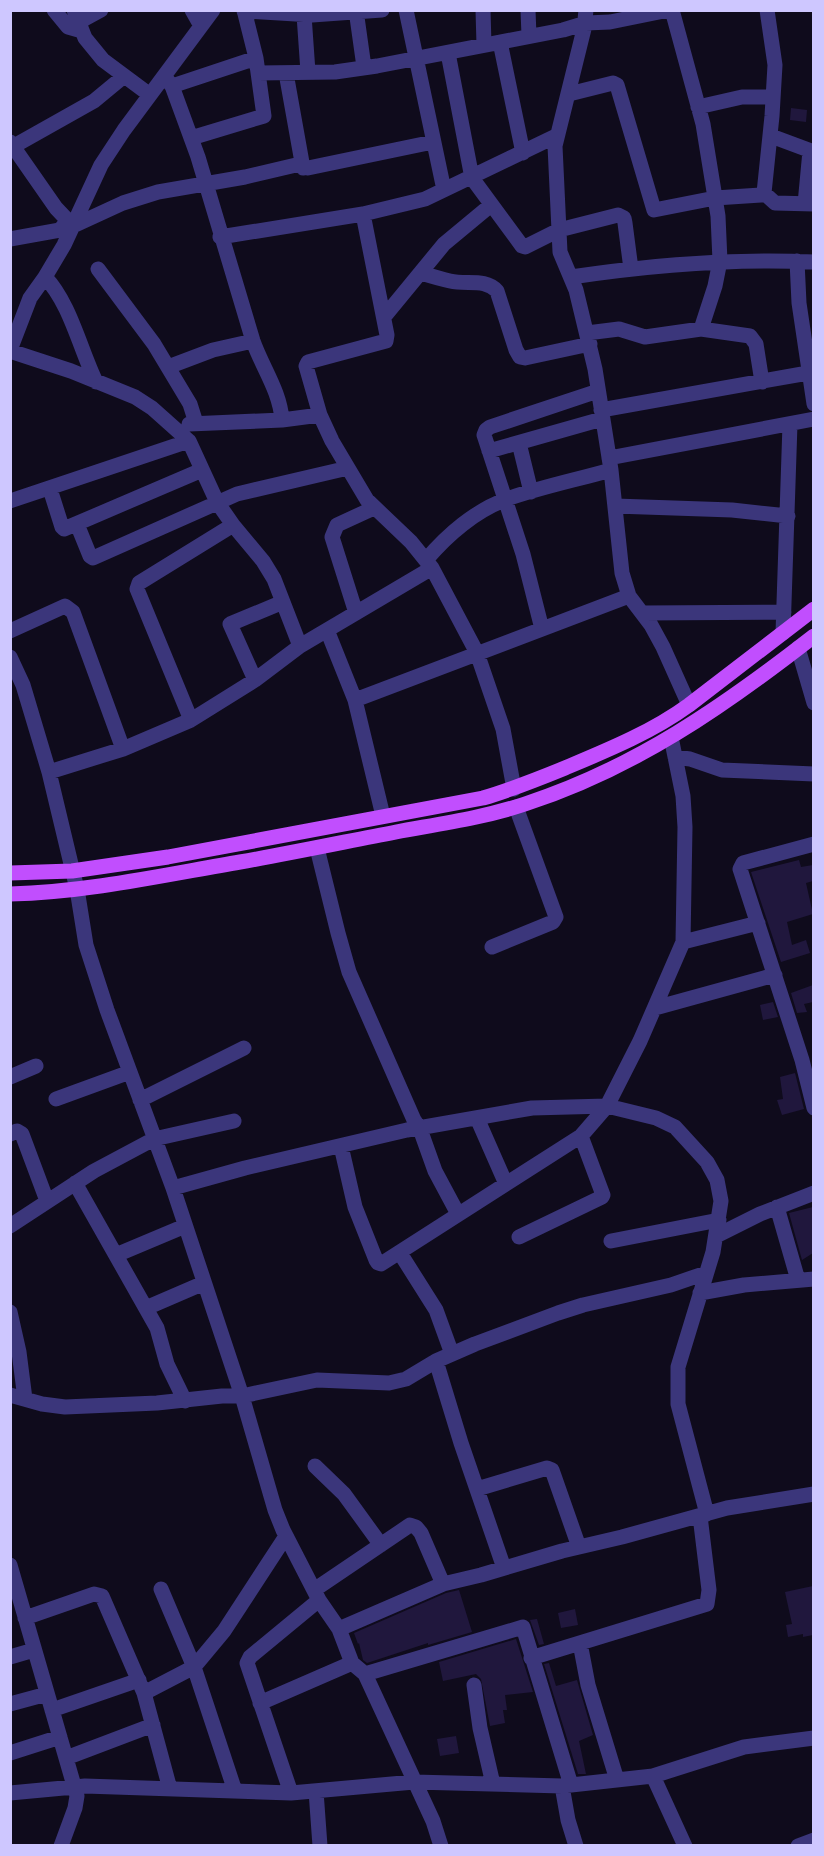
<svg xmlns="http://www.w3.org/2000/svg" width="824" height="1856" font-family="'Open Sans',sans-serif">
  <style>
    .building { fill: #20173d }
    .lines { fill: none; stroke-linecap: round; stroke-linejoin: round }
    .street { stroke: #3b367b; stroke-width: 15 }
    .primary { stroke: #c14efe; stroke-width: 15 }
  </style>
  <rect width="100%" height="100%" fill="#0f0b1c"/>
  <path class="building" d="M791 108 807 110 806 122 790 120Z
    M799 860 801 867 813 865V881L806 883 813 914 787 922 792 945 806 940 810 953 781 962 751 872Z
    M813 985V1002L804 1004 807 1012 797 1013 791 993Z
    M773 1002 778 1017 763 1020 760 1005Z
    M795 1073 804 1109 782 1115 777 1100 783 1099 780 1077Z
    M813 1207V1253L802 1260 789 1213Z
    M813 1586V1635L803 1637V1634L788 1637 786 1625 792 1624 785 1592Z
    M459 1590 472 1632 428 1645V1643L367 1663 363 1660 359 1643 358 1644 354 1633 446 1593Z
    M575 1609 578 1625 561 1628 558 1613Z
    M537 1619 544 1644 539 1645 530 1620Z
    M516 1639 533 1692 505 1695 507 1710H503L505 1723 490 1726 481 1679 476 1674 443 1681 439 1662Z
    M549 1663 556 1686 577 1680 593 1735 579 1741 586 1774H578L544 1664Z
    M456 1736 459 1753 440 1756 437 1739Z"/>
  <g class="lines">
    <path class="street" d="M54 10 68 27 82 31
      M74 10 85 38 103 60 150 95
      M192 10 201 26
      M356 10 364 67
      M406 10 444 190
      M483 10 484 45
      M528 10 529 36
      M586 10 584 29 555 146 560 252 576 290 595 369 611 470 622 573 629 596 651 625 663 647 689 705
      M672 10 703 124 718 216 720 261 715 286 701 329
      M244 11 312 15 382 10
      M304 15 308 72
      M79 22 101 10
      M500 42 523 153
      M448 53 472 178 522 246 525 247 559 230 618 215 624 218 625 223 631 269
      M258 73 335 72 377 66 563 30 586 23 610 22 669 10
      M286 73 303 168
      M164 76 172 86 198 157 253 341C262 367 280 391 282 420
      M172 86 256 58
      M569 94 613 83 617 85 654 210 715 198 761 195 764 193 772 116 775 65 767 10
      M698 107 742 97H773
      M771 136 814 152
      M191 138 264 116 256 58 244 10
      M10 142 56 208 73 226 123 203 158 192 245 177 296 165 308 168 433 142
      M14 146 94 101 123 77
      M764 193 775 203 814 204
      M805 204 810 151
      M363 214 387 335 386 341 308 362 306 366 320 415 332 441 367 500 411 542 432 568 477 653 503 729 514 789
      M220 237 363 214 425 199 556 136
      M10 239 60 230 68 220
      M797 261 799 303 814 404
      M98 269 154 344 190 404 196 423
      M421 273C431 276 441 279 450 281 467 285 485 278 497 291L516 350 520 357 525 358 590 344
      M45 277C70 303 80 349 96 382
      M571 277C652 265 732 258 814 262
      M384 317 444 244 491 205
      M587 333 619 329 645 337 701 329 750 336 756 344 762 382
      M10 350 30 298 45 277 64 245 101 165 124 130 213 10
      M10 351 71 371 135 397 152 408 189 441 217 502 233 525 263 561 274 579 300 646
      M168 367 213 350 253 341
      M601 410 808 373
      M189 424 282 420 320 415
      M519 443 531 492
      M489 451 602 419
      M609 458 814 419
      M50 489 62 527 64 529 202 470
      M10 501 189 441
      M615 506 732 510 788 516
      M77 524 90 556 93 558 237 494 348 468
      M426 560C447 535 476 510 507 499 541 487 576 480 611 470
      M356 613 332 537 337 525 374 508
      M643 613 784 612
      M542 629 523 554 484 435 486 430 490 427 598 391
      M327 630 355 700 383 816
      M10 631 65 606 73 612 123 749
      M783 633 790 424
      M798 648 814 703
      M10 657 23 685 49 772 77 889 86 945 107 1010 173 1188 242 1396 275 1510 283 1530 319 1600 339 1629 352 1663 365 1674 433 1821 441 1846
      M255 680 230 624 283 602
      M355 700 629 596
      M191 720 137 589 139 583 233 525
      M675 757 690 759 722 770 814 774
      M49 772 123 749 191 720 255 680 300 646 432 568
      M814 844 743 863 740 869 802 1060 814 1108
      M317 848 338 933 349 972 414 1120 420 1129 435 1171 458 1214
      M683 942 758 923
      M492 947 553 922 556 917 516 807
      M655 1008 775 975
      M10 1077 36 1066
      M56 1099 130 1072
      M140 1100 244 1048
      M477 1118 506 1184
      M10 1134 17 1131 22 1134 47 1201
      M341 1146 355 1207 376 1260 378 1263 381 1264 581 1136 607 1106 640 1041 683 942 685 827 683 796 671 737
      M75 1183 157 1328 167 1364 185 1401
      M173 1188 245 1168 407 1130 532 1108 607 1106 656 1118 675 1127 707 1162 717 1180 721 1201 713 1252 678 1367V1404L707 1514
      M777 1207 798 1280
      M10 1226 94 1171 154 1139 234 1121
      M716 1236 760 1214 814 1193
      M519 1237 602 1197 603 1195 581 1136
      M611 1241 719 1220
      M400 1253 436 1310 452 1354
      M116 1255 185 1226
      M700 1293 744 1285 814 1279
      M146 1308 204 1283
      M10 1312 19 1352 25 1399
      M436 1361 461 1443 504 1568
      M10 1395 42 1404 65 1407 157 1403 222 1396H242L317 1380 389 1383 406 1379 436 1361 475 1344 558 1313 583 1305 671 1285 706 1273
      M315 1466 344 1494 381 1545
      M477 1489 547 1468 552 1470 579 1547
      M10 1565 77 1796 75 1808 61 1846
      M161 1589 194 1667 235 1791
      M314 1590 410 1525 416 1527 421 1533 443 1584
      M25 1618 94 1594 102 1596 144 1693 170 1789
      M339 1629 443 1584 481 1575 562 1551 622 1537 727 1508 814 1494
      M580 1643 588 1685 617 1780
      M10 1657 34 1650
      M531 1658 707 1604 709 1590 700 1516
      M365 1674 523 1627 571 1785
      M474 1685 480 1728 493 1784
      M144 1693 194 1667 224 1631 286 1536
      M260 1703 352 1663
      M10 1704 47 1694
      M52 1710 139 1680
      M10 1753 60 1737
      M66 1758 153 1725
      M653 1776 685 1846
      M562 1786 568 1820 576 1846
      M316 1791 320 1846
      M10 1793 85 1786 291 1793 414 1782 562 1786 653 1776 744 1747 814 1738
      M291 1793 247 1663 250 1657 319 1600
      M798 1846 814 1840"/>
    <path class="primary" d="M10 873 72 871 168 857 483 798C511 790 538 779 565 768 608 750 652 732 689 705L814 609
      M10 894C88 892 164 875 240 862 292 853 344 842 396 832 439 824 483 818 525 804 635 768 723 707 814 636"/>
  </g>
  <rect width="824" height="1856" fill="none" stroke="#cec7ff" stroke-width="24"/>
</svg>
